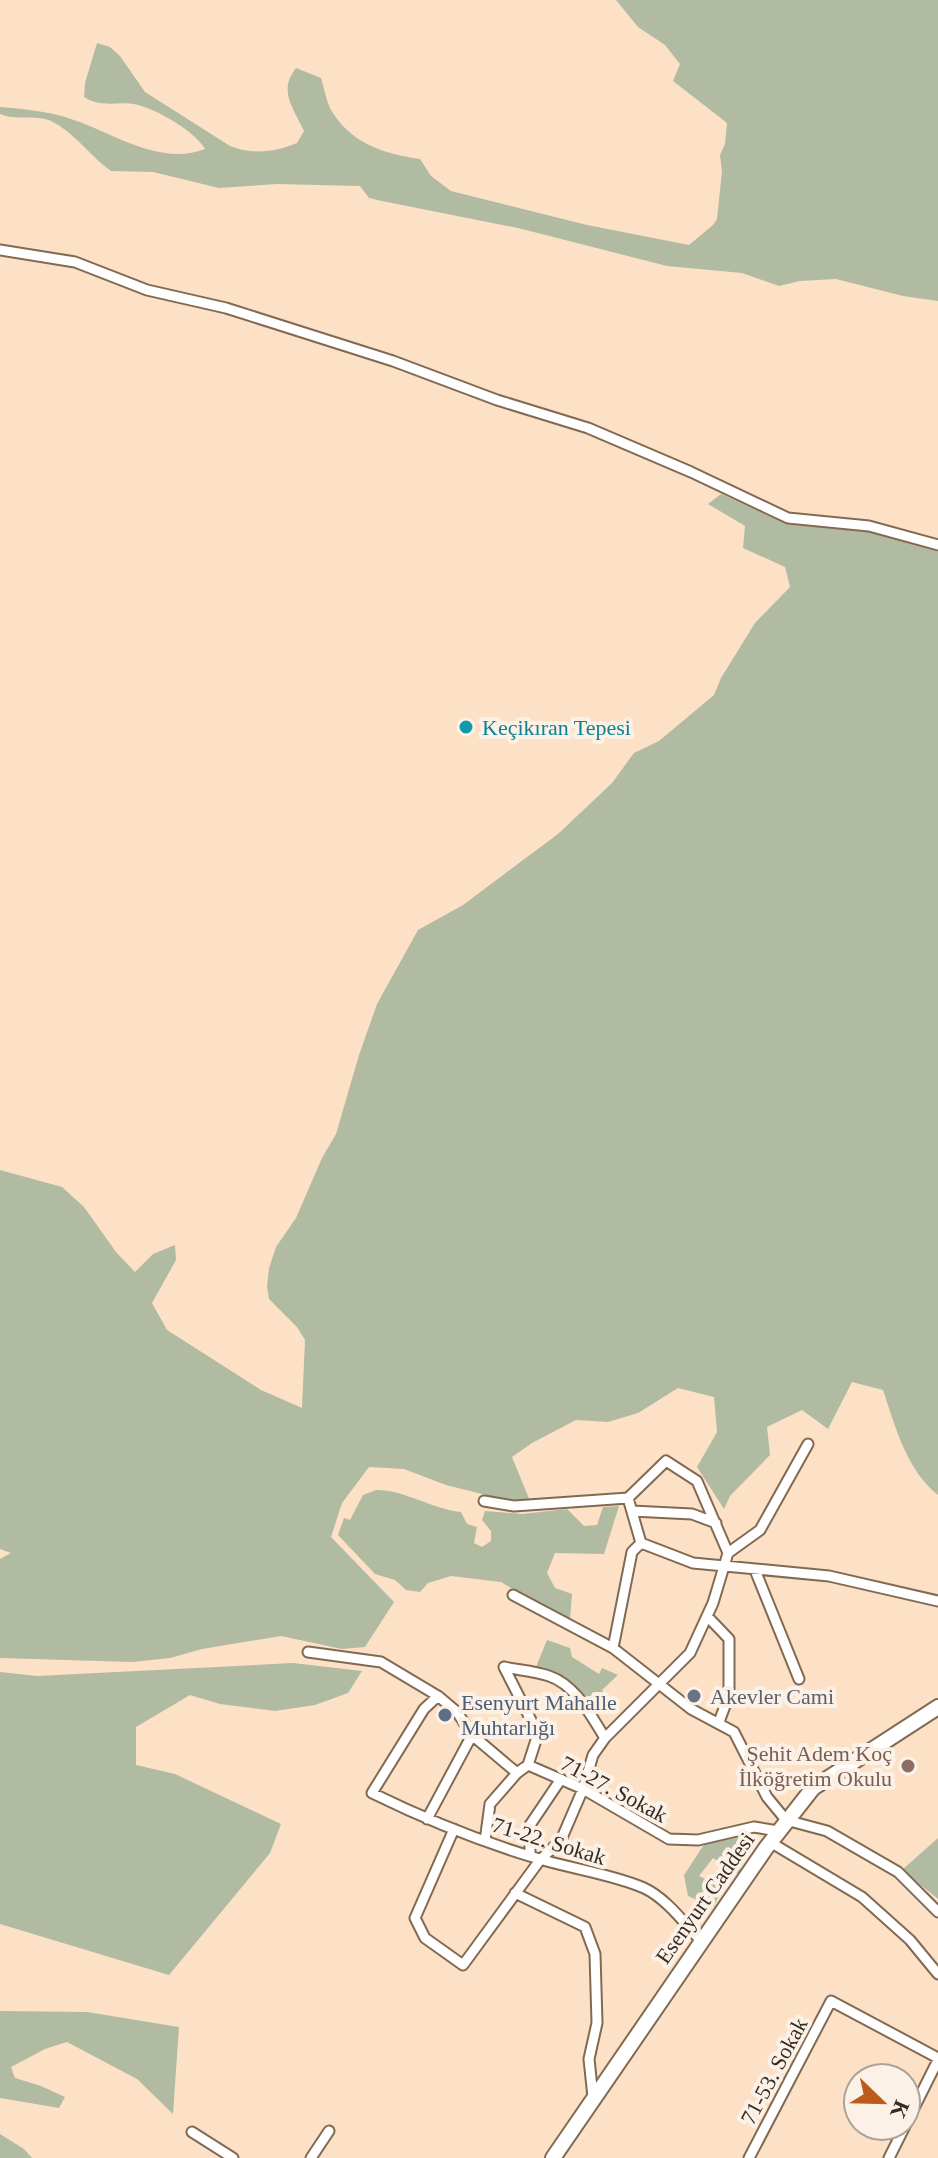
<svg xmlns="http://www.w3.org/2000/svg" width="938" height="2158" font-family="Georgia,serif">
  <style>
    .green { fill: #b0bba2 }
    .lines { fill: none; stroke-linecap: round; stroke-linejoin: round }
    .street-casing { stroke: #826a52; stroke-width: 13 }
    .secondary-casing { stroke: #826a52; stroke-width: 18 }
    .street { stroke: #fff; stroke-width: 9 }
    .secondary { stroke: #fff; stroke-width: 14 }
    .culture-dot { fill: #0f9aa8; stroke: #fcf1e7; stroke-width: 3 }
    .worship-dot { fill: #6b7280; stroke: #fcf1e7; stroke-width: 3 }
    .service-dot { fill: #5c6f8a; stroke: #fcf1e7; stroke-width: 3 }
    .education-dot { fill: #8d6e63; stroke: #fcf1e7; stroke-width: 3 }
    .labels { text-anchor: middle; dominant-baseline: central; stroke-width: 8; stroke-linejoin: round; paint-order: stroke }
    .culture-label { font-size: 22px; fill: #0d838f; stroke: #fcf1e7; text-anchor: start }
    .worship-label { font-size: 22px; fill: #5b616d; stroke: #fcf1e7; text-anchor: start }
    .service-label { font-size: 22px; fill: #4e5e75; stroke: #fcf1e7; text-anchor: start }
    .education-label { font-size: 22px; fill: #785e54; stroke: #fcf1e7; text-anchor: end }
    .street-label { font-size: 22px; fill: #362c21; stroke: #fcf1e7 }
  </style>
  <rect width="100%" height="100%" fill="#fce1c6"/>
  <path class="green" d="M616 0H938V301L903 296 836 279 800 281 779 286 742 273 667 266 518 228 382 201 369 198 360 186 277 184 219 188 153 172 111 171C90 156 74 132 51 121 34 114 17 121 0 114V107C23 109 46 111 68 118 111 131 158 167 205 149 196 132 158 110 138 105 117 100 104 109 84 97L85 83 97 43 110 47 120 56 145 92 230 146C253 155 275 152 297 143L304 131C293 107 278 91 296 68L321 78C324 88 326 99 330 108 349 143 384 154 420 159L431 176 451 191 587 225 689 245 713 225 717 219 722 171 720 155 725 144 727 123 673 81 680 64 665 45 638 27Z
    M721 494 787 524 868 532 938 552V1495C907 1471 895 1426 883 1390L852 1382 828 1429 802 1410 767 1427 770 1455 730 1496 724 1509 697 1467 717 1432 714 1397 678 1388 638 1413 608 1422 576 1420 532 1443 512 1457 530 1501 502 1499 446 1485 404 1469 369 1467 342 1503 331 1537 394 1602 365 1647 342 1649 281 1636 202 1649 170 1658 132 1662 0 1658V1559L11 1553 0 1549V1170L62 1187 84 1207 116 1252 135 1272 153 1254 175 1245 176 1260 152 1303 167 1330 261 1390 302 1408 305 1340 297 1327 269 1299 267 1287 269 1268 276 1247 296 1218 322 1158 336 1134 359 1055 377 1004 418 930 463 905 558 834 612 783 634 753 659 741 714 695 721 678 755 623 790 587 785 567 743 548 745 526 708 504Z
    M376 1490C406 1490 431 1509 461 1512L467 1524 477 1527 474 1543 482 1547 491 1541V1531L482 1520 485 1511 522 1514 567 1509 584 1526 597 1525 603 1507 619 1506 604 1554 555 1553 547 1573 555 1588 572 1594 570 1619 532 1601 501 1582 451 1576 428 1583 420 1592 406 1590 395 1580 375 1574 338 1535 344 1518 350 1520 363 1495Z
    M547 1640 570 1648 572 1657 599 1674 602 1668 618 1675 602 1690 611 1702 599 1712 575 1689 536 1667Z
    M293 1663 362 1671 348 1693 315 1705 275 1711 220 1704 190 1695 136 1727V1765L175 1774 281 1824 270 1853 169 1975 0 1924V1672L37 1676Z
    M736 1838H746L754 1842 738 1874 713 1858 699 1876 722 1886 714 1907 688 1896 684 1875 705 1843Z
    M938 1838V1899L902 1870Z
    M0 2011 87 2012 179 2027 173 2114 137 2079 67 2042 45 2049 11 2067 15 2078 41 2086 65 2097 59 2108 0 2098Z
    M0 2134 24 2149 32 2158H0Z"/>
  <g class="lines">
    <g class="street-casing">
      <path id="street" d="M0 250 75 262 147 290 226 308 393 361 497 400 588 428 691 472 788 518 869 526 938 545
        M628 1498 641 1543
        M484 1501 514 1506 628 1498
        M632 1511 692 1514 716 1523
        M641 1543 693 1563 829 1576 938 1601
        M728 1553 760 1530 808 1444
        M755 1570 799 1679
        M513 1595 613 1648 691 1709 734 1732 767 1797 786 1820 827 1831 898 1872 938 1912
        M707 1616 729 1639V1695L719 1722
        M613 1648 632 1552 641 1543
        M308 1652 381 1662 438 1696 457 1712 472 1735 517 1773
        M504 1667C518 1670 535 1671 549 1676 576 1685 591 1716 605 1738
        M438 1696 424 1709 372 1793C427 1820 484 1843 543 1860 574 1869 615 1875 644 1888 666 1898 685 1924 702 1942
        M528 1765 583 1789 669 1839 698 1840 754 1827 778 1831
        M427 1819 472 1735
        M454 1829 415 1918 425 1938 463 1965 540 1860 561 1840 583 1789 593 1755 605 1738 690 1653 713 1603 728 1553 697 1481 666 1461 628 1498
        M485 1841 490 1804 517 1773 528 1765 538 1734 504 1667
        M770 1842 862 1897 910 1940 938 1974
        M530 1856V1825L561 1779
        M515 1893 585 1927 595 1954 597 2023 589 2059 593 2097
        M906 2124 938 2060
        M192 2132 233 2158
        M311 2158 329 2131
        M749 2158 831 2001 938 2058
        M889 2158 905 2126"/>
    </g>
    <g class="secondary-casing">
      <path id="secondary" d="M553 2158 766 1848 813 1788 938 1707"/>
    </g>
    <use href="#street" class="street"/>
    <use href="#secondary" class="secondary"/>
  </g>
  <circle class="culture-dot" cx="466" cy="727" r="8"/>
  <circle class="worship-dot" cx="694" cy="1696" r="8"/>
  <circle class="service-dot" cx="445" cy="1715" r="8"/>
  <circle class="education-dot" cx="908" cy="1766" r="8"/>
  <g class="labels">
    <g class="culture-label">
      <text x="482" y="727">Keçikıran Tepesi</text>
    </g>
    <g class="worship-label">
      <text x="710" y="1696">Akevler Cami</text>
    </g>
    <g class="service-label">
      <text x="461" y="1702">Esenyurt Mahalle<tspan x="461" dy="25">Muhtarlığı</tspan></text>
    </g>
    <g class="education-label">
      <text x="892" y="1753">Şehit Adem Koç<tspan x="892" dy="25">İlköğretim Okulu</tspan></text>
    </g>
    <g class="street-label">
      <text transform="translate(614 1789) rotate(28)">71-27. Sokak</text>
      <text transform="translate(549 1841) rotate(17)">71-22. Sokak</text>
      <text transform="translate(705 1898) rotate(-55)">Esenyurt Caddesi</text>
      <text transform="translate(774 2071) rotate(-62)">71-53. Sokak</text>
    </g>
  </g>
  <g transform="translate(882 2102) rotate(113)"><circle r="38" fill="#fcf1e7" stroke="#ada298" stroke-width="2"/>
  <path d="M0-6L14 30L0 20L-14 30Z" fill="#bc5b1b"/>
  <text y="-12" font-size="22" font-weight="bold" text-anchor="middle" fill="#362c21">K</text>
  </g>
</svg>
